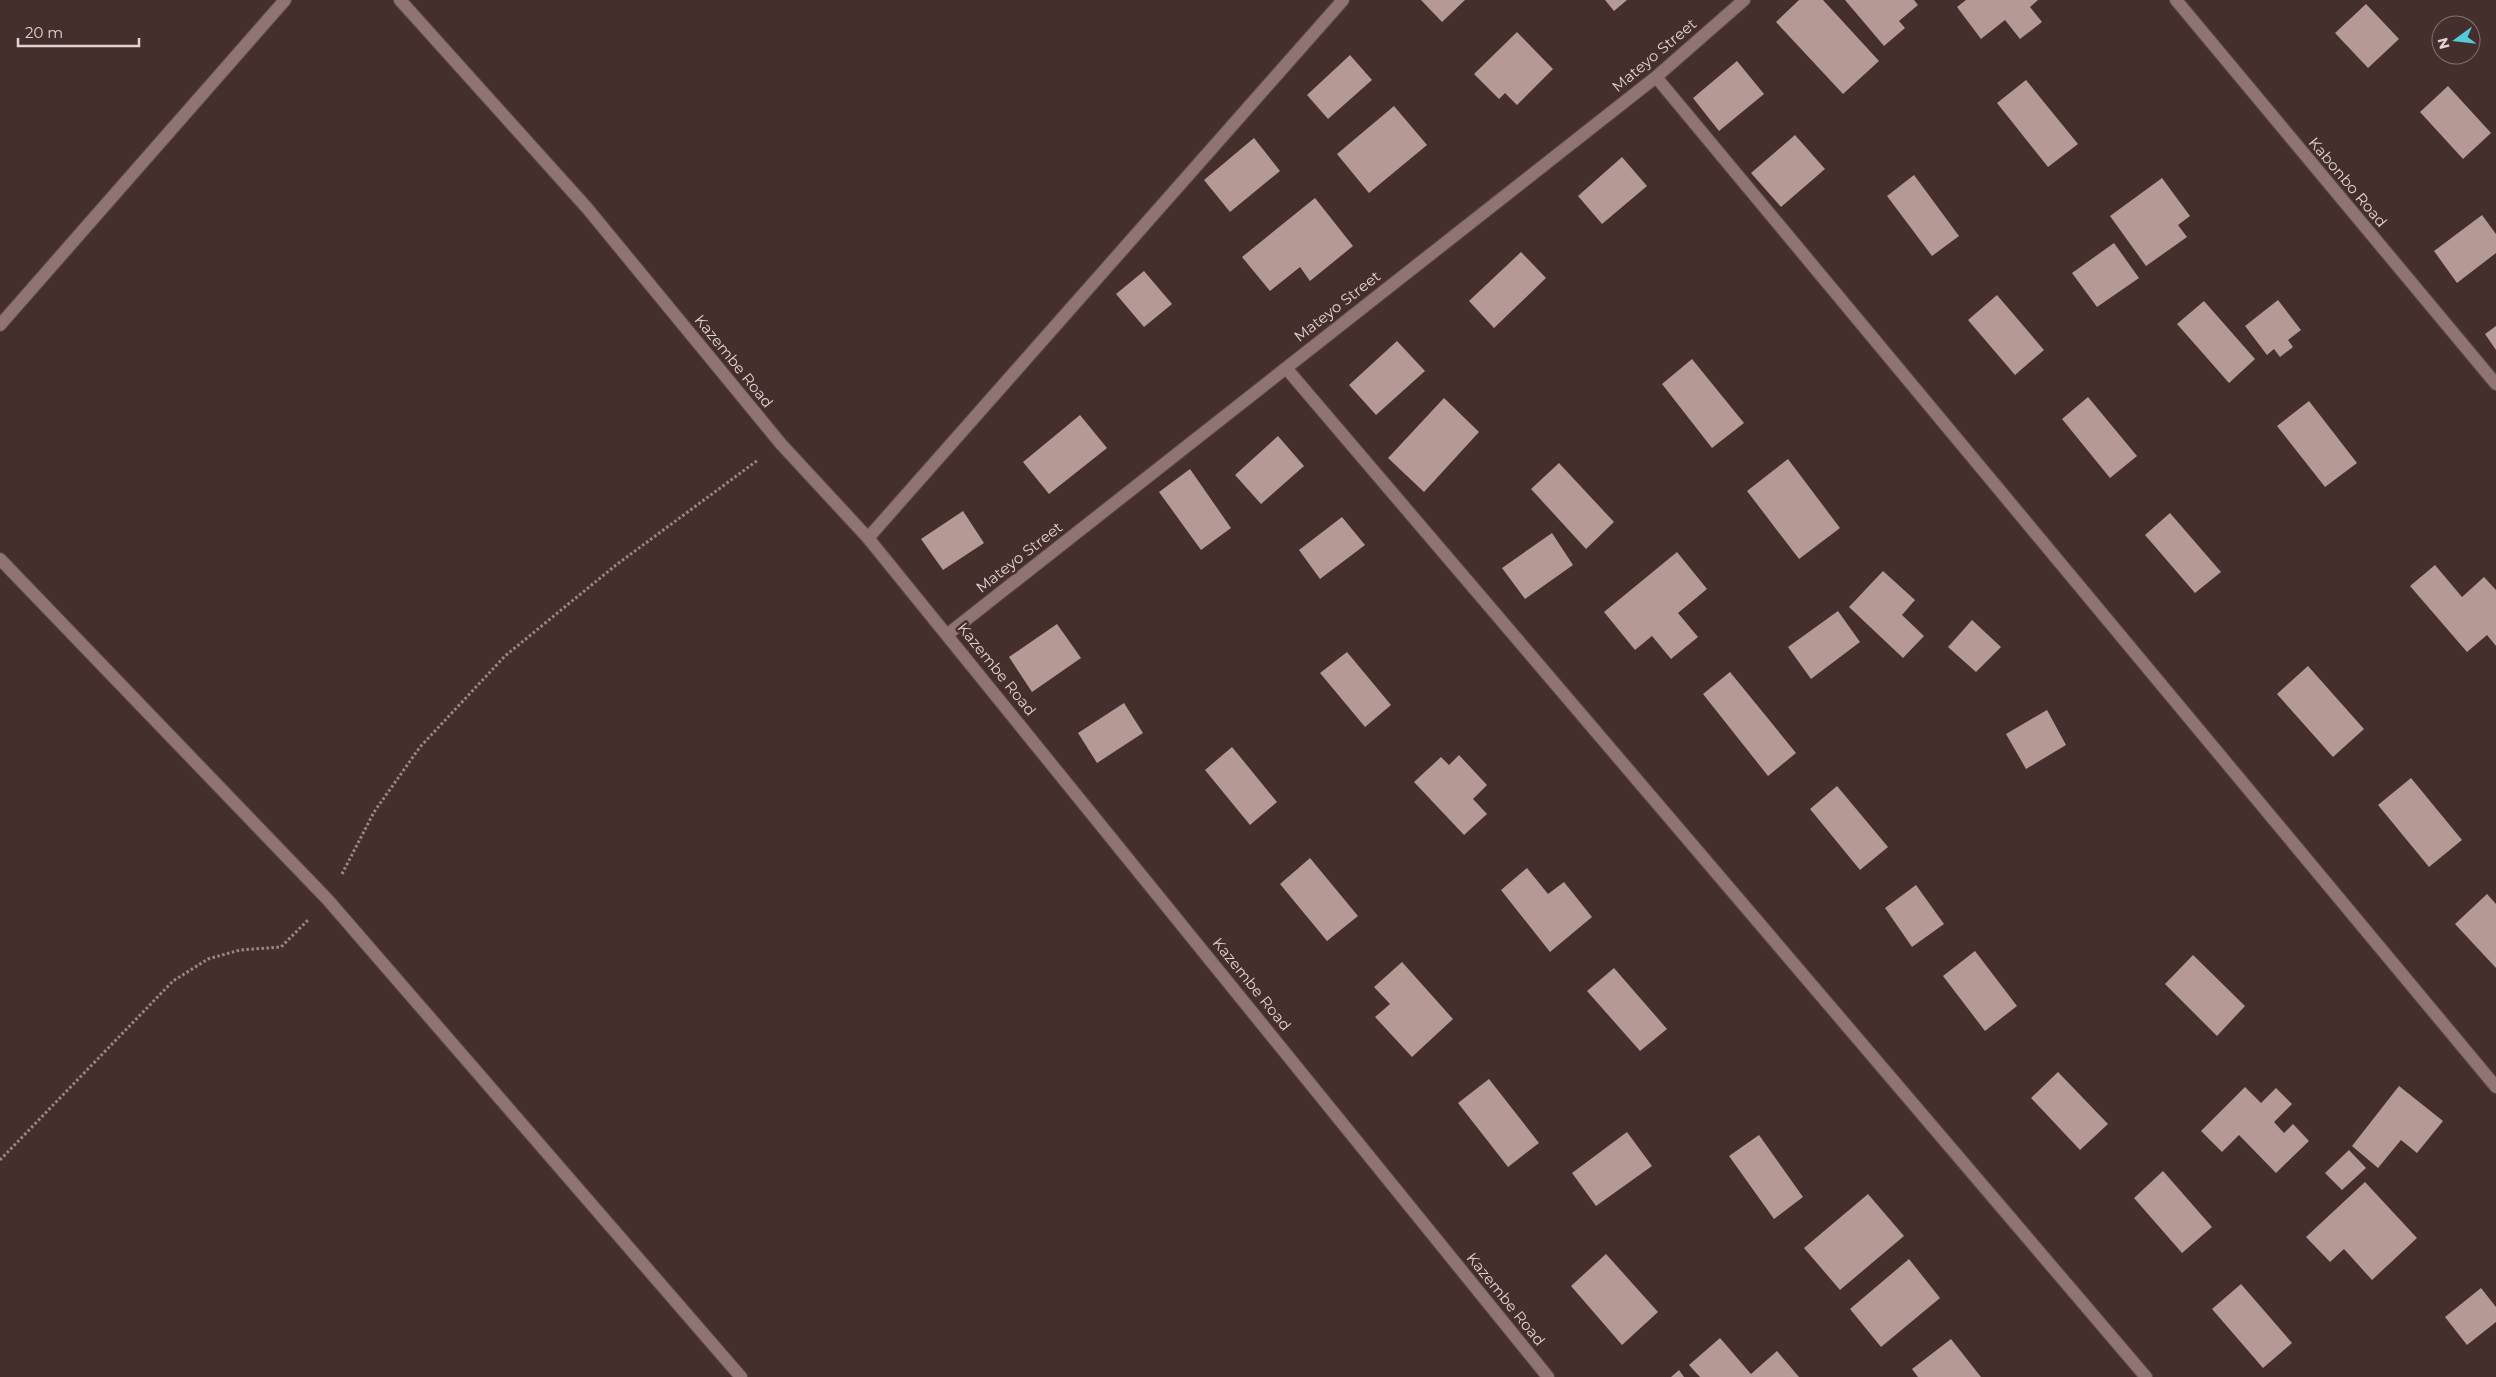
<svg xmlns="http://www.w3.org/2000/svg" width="2496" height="1377" font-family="Montserrat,sans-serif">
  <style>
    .building { fill: #b49995 }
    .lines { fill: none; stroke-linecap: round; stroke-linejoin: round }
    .lane-casing { stroke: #5e4b49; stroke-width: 14 }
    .street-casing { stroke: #5e4b49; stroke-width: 14 }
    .secondary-casing { stroke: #5e4b49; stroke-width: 14 }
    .path { stroke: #9a8886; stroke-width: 3; stroke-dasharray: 2.5 2.5; stroke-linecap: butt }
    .lane { stroke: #8f7471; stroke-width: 12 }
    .street { stroke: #8f7471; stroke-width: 12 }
    .secondary { stroke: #8f7471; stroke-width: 12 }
    .labels { text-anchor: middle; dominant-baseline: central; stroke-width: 5; stroke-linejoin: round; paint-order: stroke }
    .street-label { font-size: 15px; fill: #e1d2d0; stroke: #452f2c }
  </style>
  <rect width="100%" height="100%" fill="#452f2c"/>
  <path class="building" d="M1421 0H1465L1442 22Z
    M1605 0H1627L1614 11Z
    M1799 0H1823L1879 61 1843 94 1776 22Z
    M1845 0H1914L1918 5 1899 21 1905 28 1884 46Z
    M1966 0H2038L2030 7 2042 22 2020 39 2005 20 1981 39 1957 7Z
    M2366 4 2399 39 2368 68 2335 33Z
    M1517 32 1553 69 1517 105 1505 93 1499 99 1474 74Z
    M1350 55 1372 80 1328 119 1307 95Z
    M1737 61 1764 94 1719 131 1693 98Z
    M2026 80 2078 144 2048 167 1997 103Z
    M2448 86 2491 133 2463 159 2420 112Z
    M1394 106 1427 145 1369 193 1337 154Z
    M1795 135 1825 169 1781 207 1751 173Z
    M1254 138 1280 171 1230 212 1204 180Z
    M1622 157 1647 186 1602 224 1578 196Z
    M1914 175 1959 236 1932 256 1887 196Z
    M2162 178 2190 216 2178 225 2187 237 2146 266 2110 216Z
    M1315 198 1353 246 1310 281 1300 267 1270 291 1242 257Z
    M2482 215 2496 234V253L2457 283 2434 251Z
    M2114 243 2139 278 2097 307 2072 273Z
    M1521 252 1546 278 1494 328 1469 301Z
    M1144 271 1172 304 1144 327 1116 294Z
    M1997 295 2044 350 2015 375 1968 320Z
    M2278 300 2301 330 2288 340 2293 347 2280 357 2274 349 2267 355 2245 326Z
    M2204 301 2255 359 2229 383 2177 324Z
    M2496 326V350L2485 334Z
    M1397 341 1425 371 1376 415 1349 385Z
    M1692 359 1744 423 1712 448 1662 384Z
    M2088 397 2137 456 2110 478 2062 419Z
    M1444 398 1479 432 1424 492 1388 458Z
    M2309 401 2357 463 2325 487 2277 426Z
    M1080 415 1107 448 1049 494 1023 462Z
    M1278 436 1304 466 1261 504 1235 475Z
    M1788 459 1840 528 1799 559 1747 491Z
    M1559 463 1614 522 1586 549 1531 489Z
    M1190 469 1231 528 1201 550 1159 492Z
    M963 511 984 543 943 570 921 539Z
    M2170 513 2221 572 2195 593 2145 535Z
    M1342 517 1365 545 1320 579 1299 550Z
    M1552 533 1573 565 1525 599 1502 568Z
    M1677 552 1707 589 1678 613 1698 637 1671 659 1652 636 1635 650 1604 612Z
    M2435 565 2462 597 2484 577 2496 590V646L2487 635 2467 652 2410 586Z
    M1883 571 1915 600 1902 615 1924 636 1903 658 1849 607Z
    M1838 611 1860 642 1811 679 1788 647Z
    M1972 620 2001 647 1976 672 1948 647Z
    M1057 624 1081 658 1032 692 1009 657Z
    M1347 652 1391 705 1365 727 1320 673Z
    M2308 666 2364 729 2333 757 2277 694Z
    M1730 672 1796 753 1768 776 1703 694Z
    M1124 703 1143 733 1097 763 1078 733Z
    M2047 710 2066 745 2026 769 2006 734Z
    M1232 747 1277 802 1250 825 1205 770Z
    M1459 755 1487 785 1473 799 1487 814 1464 835 1414 782 1441 757 1449 765Z
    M2411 778 2462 840 2429 867 2378 805Z
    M1837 786 1888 847 1860 870 1810 809Z
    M1310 858 1358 916 1327 941 1280 884Z
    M1527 868 1548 894 1564 882 1592 917 1550 952 1501 890Z
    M1916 885 1944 924 1912 947 1885 908Z
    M2487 894 2496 904V968L2455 924Z
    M1975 951 2017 1006 1985 1031 1943 976Z
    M2193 955 2245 1006 2217 1036 2165 984Z
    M1402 962 1453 1019 1412 1057 1375 1017 1390 1004 1374 987Z
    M1614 968 1667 1029 1640 1051 1587 991Z
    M2058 1072 2108 1124 2080 1150 2031 1098Z
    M1489 1079 1539 1143 1508 1167 1458 1103Z
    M2399 1086 2443 1121 2417 1153 2401 1140 2378 1168 2352 1146Z
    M2245 1087 2261 1103 2276 1088 2292 1104 2274 1122 2284 1133 2293 1124 2309 1141 2276 1173 2239 1135 2222 1152 2201 1131Z
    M1627 1132 1652 1166 1596 1206 1572 1173Z
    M1759 1135 1803 1197 1774 1219 1729 1156Z
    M2349 1150 2366 1168 2342 1190 2325 1173Z
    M2163 1171 2212 1227 2182 1253 2134 1198Z
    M2365 1182 2417 1238 2372 1280 2344 1249 2330 1262 2306 1237Z
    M1868 1194 1904 1236 1840 1290 1804 1248Z
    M1606 1254 1658 1312 1622 1345 1571 1286Z
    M1909 1259 1940 1298 1881 1347 1850 1309Z
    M2241 1284 2292 1343 2263 1368 2212 1309Z
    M2481 1288 2496 1307V1322L2467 1345 2445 1317Z
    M1720 1338 1751 1374 1777 1351 1799 1377H1700L1689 1365Z
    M1951 1339 1981 1377H1918L1912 1369Z
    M1679 1370 1684 1377H1671Z"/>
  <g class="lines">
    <g class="lane-casing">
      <path id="lane" d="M0 559 328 900 741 1377"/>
    </g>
    <g class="street-casing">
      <path id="street" d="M2176 0 2496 384
        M1656 77 2496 1087
        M0 325 285 0
        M1286 368 2146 1377
        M868 538 1343 0
        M948 634 1656 77 1744 0"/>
    </g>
    <g class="secondary-casing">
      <path id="secondary" d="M400 0 587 208 781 444 868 538 1548 1377"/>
    </g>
    <path class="path" d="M342 874 374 812 420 747 505 656 616 565 758 460
      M0 1160 173 981 208 959 240 950 281 947 309 919"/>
    <use href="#lane" class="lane"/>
    <use href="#street" class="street"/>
    <use href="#secondary" class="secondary"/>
  </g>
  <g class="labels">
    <g class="street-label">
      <text transform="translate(1654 55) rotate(-40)">Mateyo Street</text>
      <text transform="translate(2348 182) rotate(50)">Kabonbo Road</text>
      <text transform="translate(1337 306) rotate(-38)">Mateyo Street</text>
      <text transform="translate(734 361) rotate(51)">Kazembe Road</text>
      <text transform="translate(1019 557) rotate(-38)">Mateyo Street</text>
      <text transform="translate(997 669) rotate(51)">Kazembe Road</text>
      <text transform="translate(1252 984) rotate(51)">Kazembe Road</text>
      <text transform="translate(1506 1299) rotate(51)">Kazembe Road</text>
    </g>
  </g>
  <g transform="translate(2456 40) rotate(255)"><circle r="24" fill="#452f2c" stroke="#83706e"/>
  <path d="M0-4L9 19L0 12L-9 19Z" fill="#53cbda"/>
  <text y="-8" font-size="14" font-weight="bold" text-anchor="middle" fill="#e1d2d0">N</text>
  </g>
  <path d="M18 38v8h121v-8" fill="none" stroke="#e1d2d0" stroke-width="2.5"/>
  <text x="25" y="38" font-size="15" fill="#e1d2d0" stroke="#452f2c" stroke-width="4" paint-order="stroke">20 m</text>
</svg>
